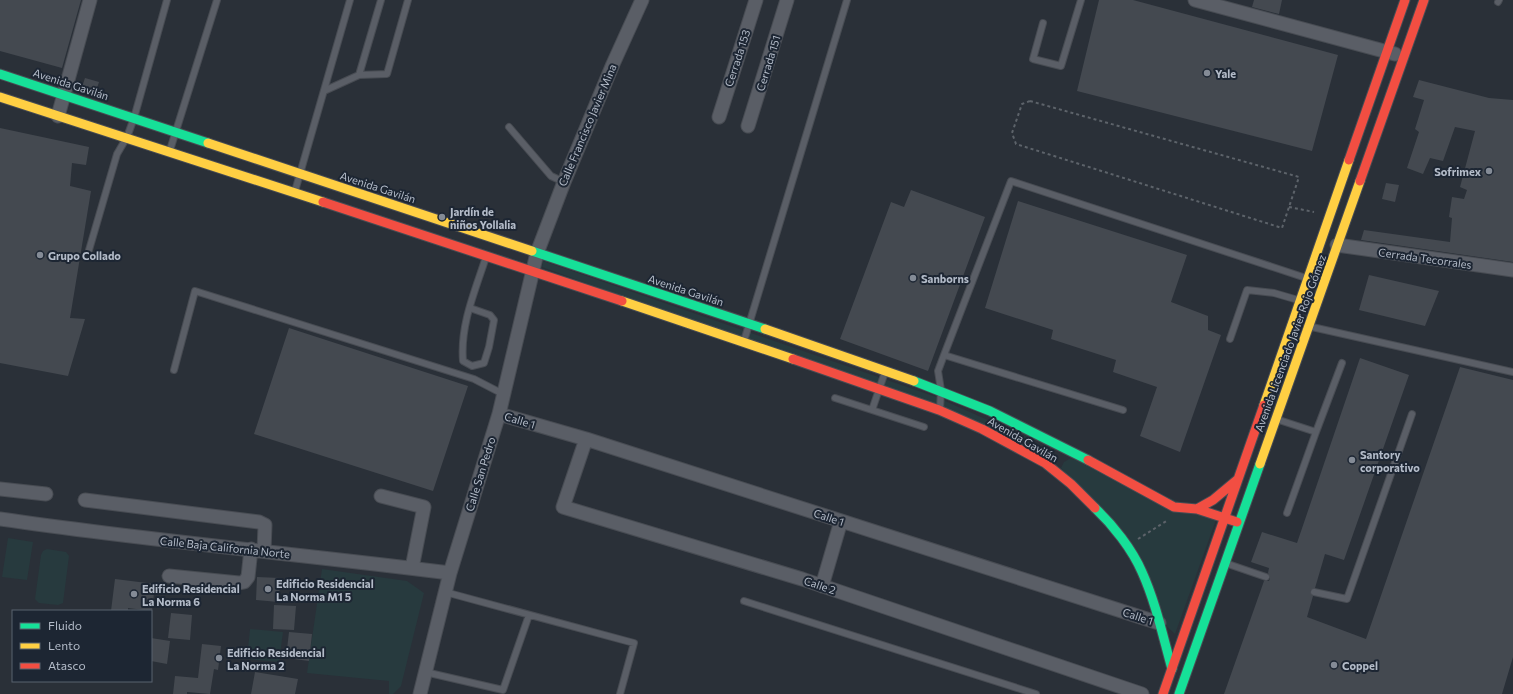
<svg xmlns="http://www.w3.org/2000/svg" width="1513" height="694" font-family="Commissioner,sans-serif">
  <style>
    .green { fill: #273a3e }
    .building { fill: #444950 }
    .lines { fill: none; stroke-linecap: round; stroke-linejoin: round }
    .lane-casing { stroke: #484c53; stroke-width: 8 }
    .street-casing { stroke: #484c53; stroke-width: 15 }
    .fast-casing { stroke: #484c53; stroke-width: 11 }
    .slow-casing { stroke: #484c53; stroke-width: 11 }
    .jam-casing { stroke: #484c53; stroke-width: 11 }
    .path { stroke: #5d636a; stroke-width: 2; stroke-dasharray: 3 3; stroke-linecap: butt }
    .lane { stroke: #5a5e66; stroke-width: 6 }
    .street { stroke: #5a5e66; stroke-width: 13 }
    .fast { stroke: #16e098; stroke-width: 9 }
    .slow { stroke: #ffcf43; stroke-width: 9 }
    .jam { stroke: #f24e42; stroke-width: 9 }
    .poi-dot { fill: #848b96; stroke: #1d2633; stroke-width: 1.5 }
    .labels { text-anchor: middle; dominant-baseline: central; stroke-width: 4; stroke-linejoin: round; paint-order: stroke }
    .street-label { font-size: 11px; fill: #b4bcc9; stroke: #1d2633 }
    .poi-label { font-size: 11px; font-weight: bold; fill: #b4bcc9; stroke: #1d2633; text-anchor: start }
  </style>
  <rect width="100%" height="100%" fill="#2a3038"/>
  <path class="green" d="M543 261 936 397 1026 437 1032 441 1033 446 542 267Z
    M1071 458 1217 517 1175 634 1162 622 1152 586 1061 468 1064 462Z
    M8 538 33 542 27 580 2 577Z
    M47 549 66 552 69 556 63 603 58 605 39 603 35 599 41 555 43 551Z
    M322 569 407 581 424 593 401 686 393 694H389V681L307 673Z
    M250 629 283 632 279 662 247 659Z"/>
  <path class="building" d="M0 0H81L62 68 0 51Z
    M1099 0H1133L1338 55 1312 151 1077 91Z
    M1254 0H1282L1279 14 1252 7Z
    M85 78 99 82 96 91 82 87Z
    M1419 80 1489 98 1513 100V262L1361 240 1364 230 1450 242 1452 218 1449 217 1452 197 1464 199 1467 190 1460 187 1475 131 1455 127 1443 161 1430 158 1423 174 1407 168 1419 132 1415 129 1424 100 1413 97Z
    M0 128 89 147 86 165 72 163 70 186 91 191 70 318 85 319 68 376 0 363Z
    M1386 183 1399 185 1395 202 1382 199Z
    M911 190 985 217 928 371 840 339 891 202 904 207Z
    M1018 201 1187 255 1171 302 1208 316V330L1221 335 1180 452 1140 436 1157 387 1113 372 1116 360 1051 339 1053 330 985 308Z
    M1369 275 1439 291 1425 326 1359 310Z
    M289 328 468 386 433 491 254 434Z
    M1360 358 1409 375 1344 560 1325 554 1315 588 1310 591 1313 596 1307 617 1366 639 1460 367 1513 380V657L1502 694H1224L1264 581H1269L1270 578 1268 573 1269 568 1251 562 1262 532 1297 543Z
    M257 577 280 578 279 602 256 600Z
    M115 579 155 584 152 611 128 608V611H111Z
    M274 605 296 606 294 630 273 629Z
    M171 613 192 615 190 640 168 638Z
    M289 632 312 634 309 661 286 658Z
    M151 638 170 641 167 664 151 661Z
    M202 644 221 646 218 670 214 669 210 694 187 692V694H173L175 676 198 678Z
    M255 672 298 679 295 694H251Z"/>
  <g class="lines">
    <g class="lane-casing">
      <path id="lane" d="M1498 2 1499 0
        M1043 23 1033 59 1061 66 1081 0
        M359 75 387 74 408 0
        M324 91 359 75 381 0
        M509 127 551 176 564 182
        M170 150 217 0
        M295 191 350 0
        M89 250 117 154 127 137 134 118 167 0
        M470 308 490 315 494 320 489 347 484 363 472 366 463 361C460 325 475 291 486 257
        M1312 327 1513 372
        M1230 339 1247 290 1274 293 1298 300
        M744 341 847 0
        M944 355 1011 181 1306 278
        M174 370 195 291 474 379 503 394
        M835 398 924 427
        M940 409 941 390 938 371 944 355 1123 410
        M872 410 885 372
        M1279 420 1316 432 1287 513
        M1316 432 1342 363
        M1228 564 1266 577
        M445 592 634 643 620 694
        M1314 592 1347 599 1412 414
        M744 601 1036 694
        M425 672 503 690 529 615"/>
    </g>
    <g class="street-casing">
      <path id="street" d="M1195 0 1395 54
        M58 116 90 0
        M719 117 756 0
        M748 126 787 0
        M1337 245 1513 270
        M499 414 586 439 1159 623
        M586 439 563 507 802 579 1142 694
        M0 489 46 494
        M381 496 424 507 412 568
        M85 500 259 522 265 525 264 551
        M0 519C149 541 300 554 450 573
        M169 576 239 583 244 582 248 577 251 549
        M822 586 841 521
        M420 694 450 573 499 414 537 253 564 182 613 64 642 0"/>
    </g>
    <g class="fast-casing">
      <path id="fast" d="M0 74 208 143
        M532 251 765 329
        M914 381 990 411 1088 460
        M1095 508C1113 525 1132 549 1142 572 1156 603 1163 637 1172 669
        M1179 694 1260 464"/>
    </g>
    <g class="slow-casing">
      <path id="slow" d="M0 97 323 202
        M208 143 532 251
        M622 301 793 359
        M765 329 914 381
        M1264 405 1349 160
        M1260 464 1360 181"/>
    </g>
    <g class="jam-casing">
      <path id="jam" d="M1349 160 1405 0
        M1360 181 1424 0
        M323 202 622 301
        M793 359 939 410 982 429 1045 463 1071 484 1095 508
        M1088 460 1174 507 1197 509 1213 500 1237 480
        M1197 509 1237 522
        M1163 694 1264 405"/>
    </g>
    <path class="path" d="M1030 101 1299 177 1282 228 1016 144 1012 133 1022 104Z
      M1289 207 1314 212
      M1138 539 1168 520"/>
    <use href="#lane" class="lane"/>
    <use href="#street" class="street"/>
    <use href="#fast" class="fast"/>
    <use href="#slow" class="slow"/>
    <use href="#jam" class="jam"/>
  </g>
  <g class="poi-dot">
    <circle cx="1207" cy="73" r="4"/>
    <circle cx="1489" cy="171" r="4"/>
    <circle cx="442" cy="217" r="4"/>
    <circle cx="40" cy="255" r="4"/>
    <circle cx="913" cy="278" r="4"/>
    <circle cx="1352" cy="460" r="4"/>
    <circle cx="268" cy="589" r="4"/>
    <circle cx="134" cy="594" r="4"/>
    <circle cx="219" cy="658" r="4"/>
    <circle cx="1334" cy="665" r="4"/>
  </g>
  <g class="labels">
    <g class="street-label">
      <text transform="translate(737 58) rotate(-72)">Cerrada 153</text>
      <text transform="translate(768 63) rotate(-73)">Cerrada 151</text>
      <text transform="translate(71 84) rotate(18)">Avenida Gavilán</text>
      <text transform="translate(587 125) rotate(-67)">Calle Francisco Javier Mina</text>
      <text transform="translate(378 187) rotate(18)">Avenida Gavilán</text>
      <text transform="translate(1425 258) rotate(8)">Cerrada Tecorrales</text>
      <text transform="translate(686 290) rotate(18)">Avenida Gavilán</text>
      <text transform="translate(1290 343) rotate(-70)">Avenida Licenciado Javier Rojo Gómez</text>
      <text transform="translate(520 420) rotate(17)">Calle 1</text>
      <text transform="translate(1023 439) rotate(30)">Avenida Gavilán</text>
      <text transform="translate(480 474) rotate(-73)">Calle San Pedro</text>
      <text transform="translate(829 517) rotate(18)">Calle 1</text>
      <text transform="translate(225 547) rotate(6)">Calle Baja California Norte</text>
      <text transform="translate(820 585) rotate(19)">Calle 2</text>
      <text transform="translate(1138 616) rotate(18)">Calle 1</text>
    </g>
    <g class="poi-label">
      <text x="1215" y="73">Yale</text>
      <text x="1481" y="171" text-anchor="end">Sofrimex</text>
      <text x="450" y="211">Jardín de<tspan x="450" dy="13">niños Yollalia</tspan></text>
      <text x="48" y="255">Grupo Collado</text>
      <text x="921" y="278">Sanborns</text>
      <text x="1360" y="454">Santory<tspan x="1360" dy="13">corporativo</tspan></text>
      <text x="276" y="583">Edificio Residencial<tspan x="276" dy="13">La Norma M1 5</tspan></text>
      <text x="142" y="588">Edificio Residencial<tspan x="142" dy="13">La Norma 6</tspan></text>
      <text x="227" y="652">Edificio Residencial<tspan x="227" dy="13">La Norma 2</tspan></text>
      <text x="1342" y="665">Coppel</text>
    </g>
  </g>
  <rect x="12" y="610" width="140" height="72" fill="#1d2633" stroke="#59626f"/>
  <rect x="20" y="623" width="20" height="6" fill="#16e098" stroke="#59626f"/>
  <text x="48" y="630" font-size="12" fill="#b4bcc9">Fluido</text>
  <rect x="20" y="643" width="20" height="6" fill="#ffcf43" stroke="#59626f"/>
  <text x="48" y="650" font-size="12" fill="#b4bcc9">Lento</text>
  <rect x="20" y="663" width="20" height="6" fill="#f24e42" stroke="#59626f"/>
  <text x="48" y="670" font-size="12" fill="#b4bcc9">Atasco</text>
</svg>
